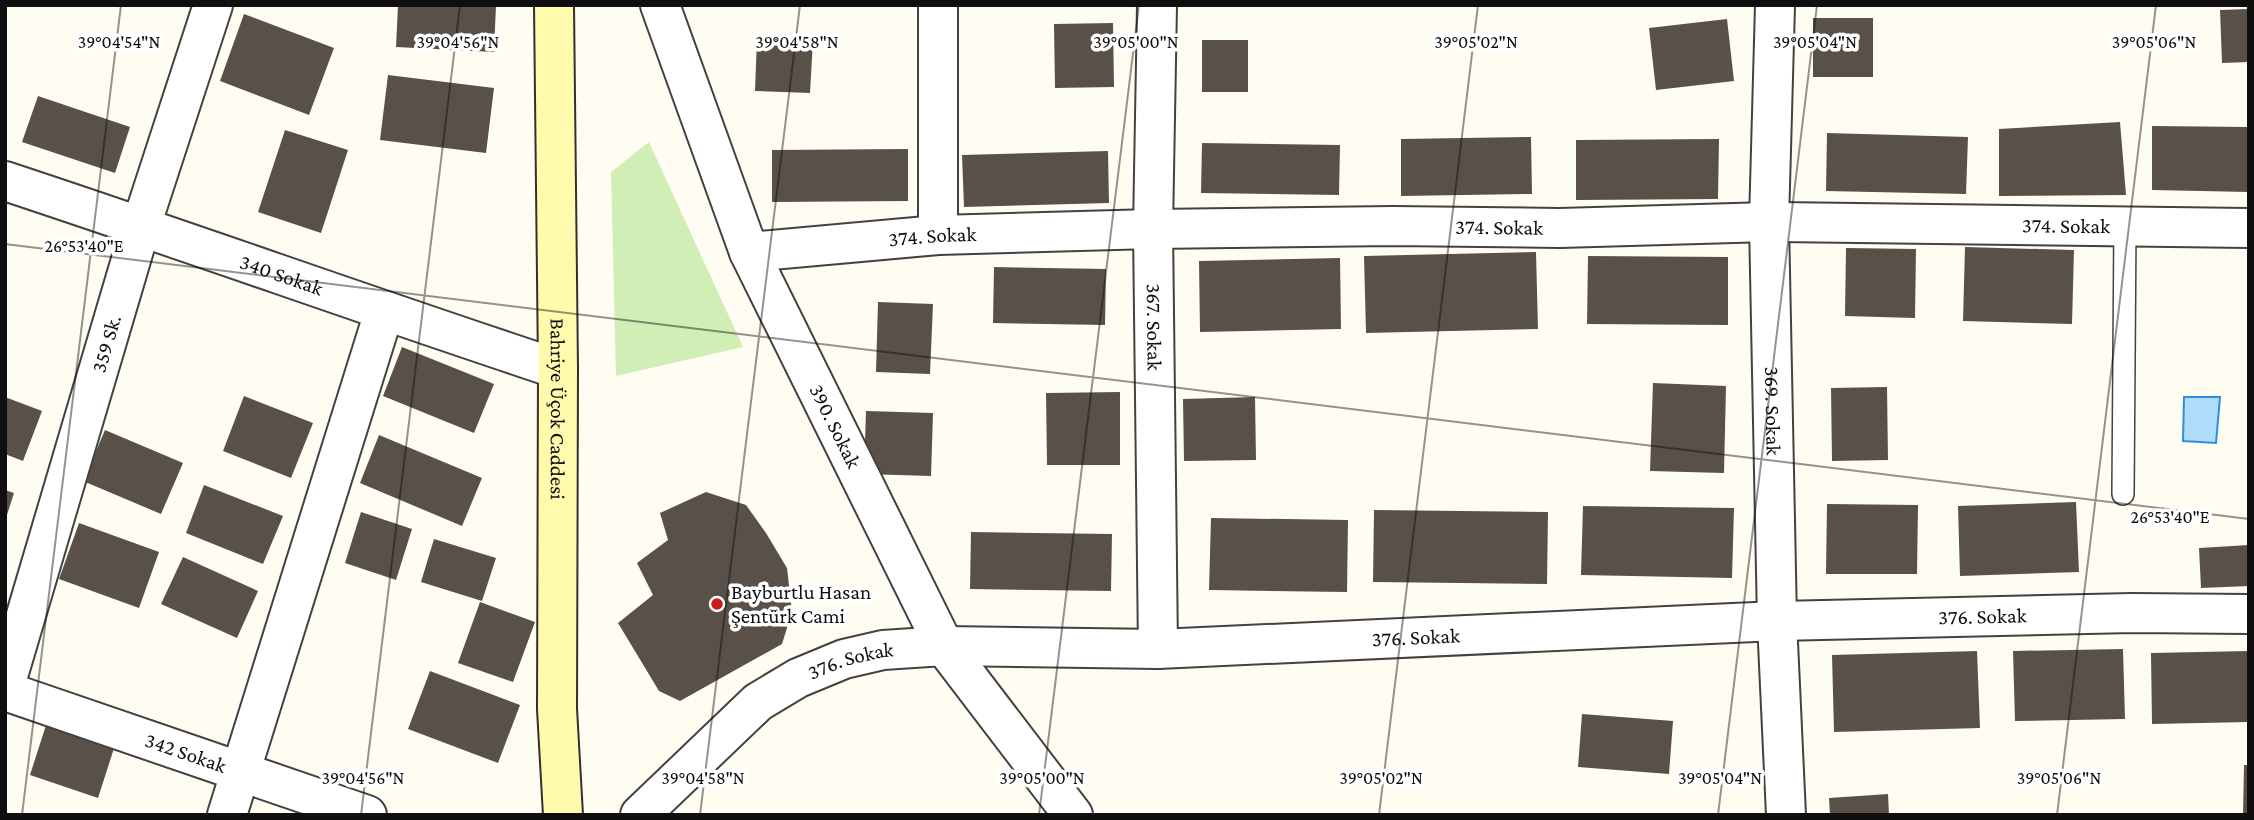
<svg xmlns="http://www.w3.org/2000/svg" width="2254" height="820" font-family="'Crimson Pro',serif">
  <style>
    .green { fill: #d0eeb6 }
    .water { fill: #b0dcfc; stroke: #2f8eda; stroke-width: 2 }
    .building { fill: #59504a }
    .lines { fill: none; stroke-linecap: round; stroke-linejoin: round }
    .lane-casing { stroke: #424242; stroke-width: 24 }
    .street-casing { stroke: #424242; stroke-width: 42 }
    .secondary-casing { stroke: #313131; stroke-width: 42 }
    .lane { stroke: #fff; stroke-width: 21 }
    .street { stroke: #fff; stroke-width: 38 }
    .secondary { stroke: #fffaac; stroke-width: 38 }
    .ticks { fill: none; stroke: #0f0f0f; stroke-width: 2; stroke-opacity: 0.45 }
    .poi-dot { fill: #cd1919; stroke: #fff; stroke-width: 2.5 }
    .labels { text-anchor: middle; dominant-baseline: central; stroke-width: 7; stroke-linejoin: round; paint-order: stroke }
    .street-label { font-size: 21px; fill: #0f0f0f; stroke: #fff }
    .poi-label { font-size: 21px; fill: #0f0f0f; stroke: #fff; text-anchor: start }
    .ticks-label { font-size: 18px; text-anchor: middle; fill: #0f0f0f; stroke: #fff; stroke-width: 7; stroke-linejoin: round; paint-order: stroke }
  </style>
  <rect width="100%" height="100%" fill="#fffdf1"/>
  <path class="green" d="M649 142 743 347 616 376 611 172Z"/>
  <path class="water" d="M2184 397H2220L2216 443 2183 441Z"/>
  <path class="building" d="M398 5H496L494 52 396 47Z
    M2249 9V62L2222 63 2220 10Z
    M244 14 334 48 309 115 220 81Z
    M1813 18H1873V77H1813Z
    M1727 19 1734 81 1656 90 1649 28Z
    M1113 23 1114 87 1055 88 1054 24Z
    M757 38 813 40 810 93 755 91Z
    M1202 40H1248V92H1202Z
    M388 75 494 88 486 153 380 140Z
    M38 96 130 127 115 173 22 142Z
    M2120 122 2126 195 1999 196V129Z
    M2152 126 2249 127V192L2152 190Z
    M285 130 348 150 321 233 258 212Z
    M1827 133 1968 137 1966 194 1826 191Z
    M1531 137 1532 194 1401 196V139Z
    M1719 139 1718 199 1576 200V140Z
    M1202 143 1340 145 1339 195 1201 193Z
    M908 149V201L772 202V150Z
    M1108 151 1109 203 964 207 962 155Z
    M1965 247 2074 250 2072 324 1963 321Z
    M1846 248 1916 249 1915 318 1845 316Z
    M1536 252 1538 329 1366 333 1364 256Z
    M1588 256 1728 257V325L1587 324Z
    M1340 258 1341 329 1200 332 1199 261Z
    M994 267 1106 269 1105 325 993 323Z
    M878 302 933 304 930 374 876 372Z
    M402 347 494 384 474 433 383 396Z
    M1653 383 1726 386 1724 473 1650 471Z
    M1887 387 1888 460 1832 461 1831 388Z
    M1120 392V465H1047L1046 393Z
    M244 396 313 423 291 478 223 451Z
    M5 397 42 411 23 461 5 454Z
    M1255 397 1256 460 1184 461 1183 399Z
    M866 411 933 413 931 476 864 474Z
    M105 430 183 463 161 514 83 481Z
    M379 435 482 478 462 526 360 483Z
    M204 485 283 516 263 564 186 533Z
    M5 490 14 493 6 518H5Z
    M706 492 746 505 766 533 787 568 792 612 782 644 680 701 659 691 618 623 653 595 637 563 668 540 660 513Z
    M2076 502 2079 572 1960 576 1958 506Z
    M1827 504 1918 505 1917 574H1826Z
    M1583 506 1734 508 1732 578 1581 575Z
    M1374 510 1548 512 1547 584 1373 582Z
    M361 512 412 529 396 580 345 563Z
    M1211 518 1348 520 1347 592 1209 590Z
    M79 523 159 552 139 608 59 579Z
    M971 532 1112 534 1111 591 970 589Z
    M434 539 496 558 482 601 421 582Z
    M2249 545V586L2201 588 2199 548Z
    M183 557 258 591 237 638 161 604Z
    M480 602 535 622 513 682 458 663Z
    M2123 649 2125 719 2015 721 2013 651Z
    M1977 651 1980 728 1834 732 1832 655Z
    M2249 651V722L2152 724 2151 653Z
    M430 671 520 705 498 763 408 729Z
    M1582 714 1673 721 1669 774 1578 767Z
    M48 719 116 742 98 798 30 775Z
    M2244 765H2249V815H2243Z
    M1888 794 1889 815H1830L1829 798Z"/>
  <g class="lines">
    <g class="lane-casing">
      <path id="lane" d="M2123 494 2125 224"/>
    </g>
    <g class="street-casing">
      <g id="street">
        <path id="s1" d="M660 5 749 252 944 646 1073 815"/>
        <path id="s2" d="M1157 5 1153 229 1158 649"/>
        <path id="s3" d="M1775 5 1769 222 1777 621 1786 815"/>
        <path id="s4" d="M5 181C190 242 373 308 558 369"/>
        <path d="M938 235V5"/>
        <path id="s5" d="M749 252 938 235 1153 229 1393 226 1560 228 1769 222 2249 228"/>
        <path id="s6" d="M5 686 141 226 213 5"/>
        <path id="s7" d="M5 691 367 815"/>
        <path d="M227 815 384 312"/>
        <path id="s8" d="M640 815 758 702 798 678 844 659 883 650 944 646 1158 649 1777 621 2132 613 2249 614"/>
      </g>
    </g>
    <g class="secondary-casing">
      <g id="secondary">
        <path id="s9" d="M554 5 558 369 557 709 563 815"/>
      </g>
    </g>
    <use href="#lane" class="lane"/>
    <use href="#street" class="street"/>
    <use href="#secondary" class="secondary"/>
  </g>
  <path class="ticks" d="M5 244 2249 519M22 815 121 5M361 815 460 5M700 815 800 5M1039 815 1139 5M1379 815 1478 5M1718 815 1817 5M2057 815 2156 5"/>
  <circle class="poi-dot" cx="717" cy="604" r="7"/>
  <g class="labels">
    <g class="street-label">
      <text stroke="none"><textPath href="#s5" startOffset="1318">374. Sokak</textPath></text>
      <text stroke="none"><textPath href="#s5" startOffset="751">374. Sokak</textPath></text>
      <text stroke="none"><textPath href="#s5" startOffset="184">374. Sokak</textPath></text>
      <text stroke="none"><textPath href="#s4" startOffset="292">340 Sokak</textPath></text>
      <text stroke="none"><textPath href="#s2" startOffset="322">367. Sokak</textPath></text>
      <text stroke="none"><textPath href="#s6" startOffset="357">359 Sk.</textPath></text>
      <text stroke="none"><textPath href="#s9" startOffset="404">Bahriye Üçok Caddesi</textPath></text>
      <text stroke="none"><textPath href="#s3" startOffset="406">369. Sokak</textPath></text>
      <text stroke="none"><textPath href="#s1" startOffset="457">390. Sokak</textPath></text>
      <text stroke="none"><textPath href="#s8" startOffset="1400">376. Sokak</textPath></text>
      <text stroke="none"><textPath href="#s8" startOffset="833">376. Sokak</textPath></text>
      <text stroke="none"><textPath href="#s8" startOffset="266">376. Sokak</textPath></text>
      <text stroke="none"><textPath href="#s7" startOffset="191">342 Sokak</textPath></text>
    </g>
    <g class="poi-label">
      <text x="731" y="592">Bayburtlu Hasan<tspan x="731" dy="24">Şentürk Cami</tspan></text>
    </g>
  </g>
  <g class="ticks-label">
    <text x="119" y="48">39°04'54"N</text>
    <text x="458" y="48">39°04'56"N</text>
    <text x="797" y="48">39°04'58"N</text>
    <text x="1136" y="48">39°05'00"N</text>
    <text x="1476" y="48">39°05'02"N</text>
    <text x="1815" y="48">39°05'04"N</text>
    <text x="2154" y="48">39°05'06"N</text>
    <text x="84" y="252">26°53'40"E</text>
    <text x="2170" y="523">26°53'40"E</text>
    <text x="363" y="784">39°04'56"N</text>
    <text x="703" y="784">39°04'58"N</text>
    <text x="1042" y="784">39°05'00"N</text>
    <text x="1381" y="784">39°05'02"N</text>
    <text x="1720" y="784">39°05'04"N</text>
    <text x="2059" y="784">39°05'06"N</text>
  </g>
  <rect width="2254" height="820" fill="none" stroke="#0f0f0f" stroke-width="14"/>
</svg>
